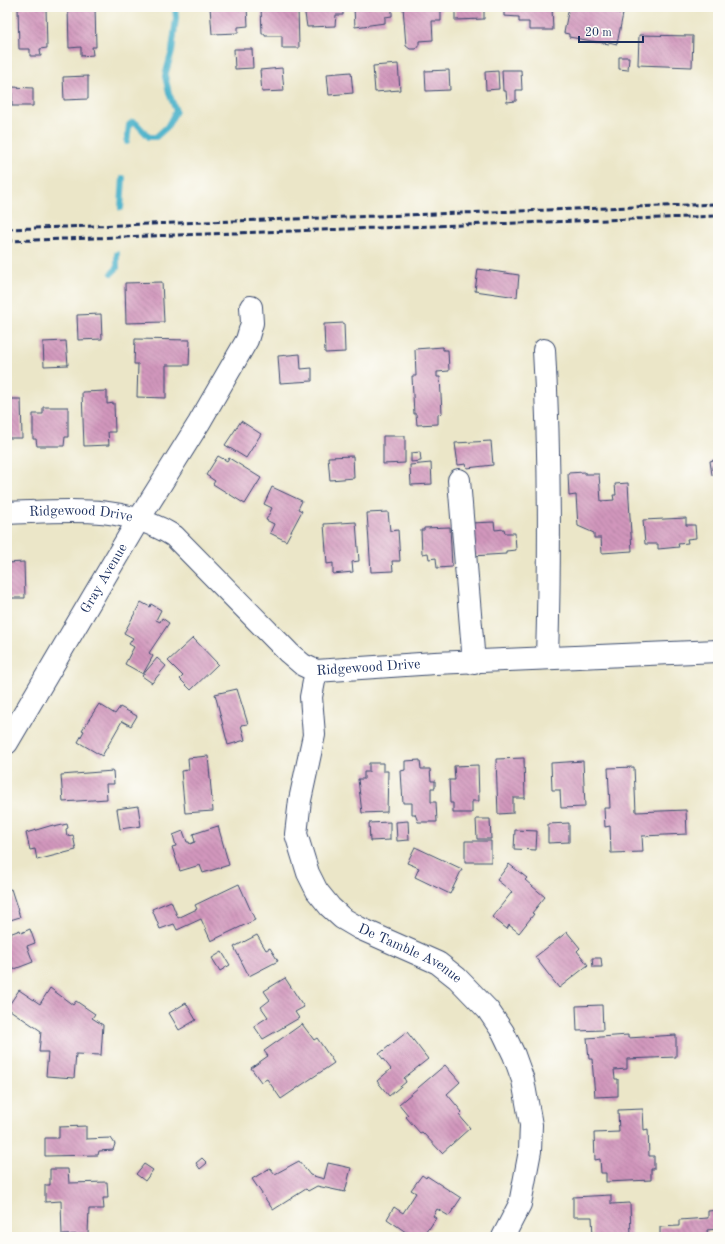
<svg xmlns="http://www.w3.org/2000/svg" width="725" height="1244" font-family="'Old Standard TT',serif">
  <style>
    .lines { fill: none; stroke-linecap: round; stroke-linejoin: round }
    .stream { stroke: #4bb2ca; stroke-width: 6 }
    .building { fill: url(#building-back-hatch) }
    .minor-casing { stroke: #3a4a6e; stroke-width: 24 }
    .minor { stroke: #fff; stroke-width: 22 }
    .rail { stroke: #1b2f5e; stroke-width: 3; stroke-dasharray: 6 3; stroke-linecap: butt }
    .labels { text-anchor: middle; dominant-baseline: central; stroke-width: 3.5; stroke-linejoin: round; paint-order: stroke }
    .street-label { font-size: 14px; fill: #1b2f5e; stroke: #fdfcf7 }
  </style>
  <defs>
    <pattern id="building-back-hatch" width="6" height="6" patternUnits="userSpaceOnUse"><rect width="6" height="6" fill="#d196bc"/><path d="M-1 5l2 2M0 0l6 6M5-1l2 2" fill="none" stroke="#a97b9c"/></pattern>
  </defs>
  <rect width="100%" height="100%" fill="#fdfcf7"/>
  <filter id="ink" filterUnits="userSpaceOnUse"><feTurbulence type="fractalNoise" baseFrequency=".025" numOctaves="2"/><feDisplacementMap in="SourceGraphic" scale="8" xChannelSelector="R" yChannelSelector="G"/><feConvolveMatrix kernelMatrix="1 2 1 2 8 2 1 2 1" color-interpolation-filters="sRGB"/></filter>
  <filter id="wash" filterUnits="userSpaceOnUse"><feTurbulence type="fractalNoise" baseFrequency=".012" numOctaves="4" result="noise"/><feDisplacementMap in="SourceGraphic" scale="16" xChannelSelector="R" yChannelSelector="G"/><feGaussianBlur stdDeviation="0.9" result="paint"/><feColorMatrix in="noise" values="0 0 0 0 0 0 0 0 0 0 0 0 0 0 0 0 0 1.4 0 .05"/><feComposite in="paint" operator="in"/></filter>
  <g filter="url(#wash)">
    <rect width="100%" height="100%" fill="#ebe6c8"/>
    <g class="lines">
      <path class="stream" d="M127 142 129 125 133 122 136 123 149 137H156L167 127 176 111 169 93 165 76 172 51 176 18 175 7
        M121 208 123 178
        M112 273 117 268V254"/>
    </g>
    <g id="blocks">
      <path class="building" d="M18 7H46L47 48 40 49 41 56H30V49H19Z
        M68 7H95L96 47H92L93 55 81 56V47L69 48Z
        M210 7H247L248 26 238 27V33L212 34Z
        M261 7H298L299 48H282V36H265V34H262Z
        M304 7H343V15H336L335 26 307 27Z
        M354 7H392V16L385 17V23L355 27Z
        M403 7H441V21H432L433 40 419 41V45L416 49H410L406 46Z
        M455 7H484V19L455 20Z
        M504 7H552L553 30H529V22H519V17L504 16Z
        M569 7H607V10L623 14 617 44 609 42V44L569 37V34L564 33Z
        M639 35 693 36 692 67 638 65Z
        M234 49H252L253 68 235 69Z
        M619 57H629L628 70 619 69Z
        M398 64 400 90 375 92 373 66Z
        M282 68 284 91 262 92 260 70Z
        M449 70 450 90 426 91 425 71Z
        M502 70H521L522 90H516V101L507 102 506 91H503Z
        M498 71 499 89 486 90 485 72Z
        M351 72 353 93 329 95 327 74Z
        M88 76V99L64 100 63 77Z
        M12 87 33 88V106H12Z
        M478 269 519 275 517 297 475 291Z
        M162 282 164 322 126 323 125 283Z
        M101 314 102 339 78 340 77 315Z
        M344 323 345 352 325 353 324 324Z
        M135 339 190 340 189 365H166V398L137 397 138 364H134Z
        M66 341 68 365 44 366 43 342Z
        M443 347V350H448L449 371 437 372V377H440L442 413 438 414V424L417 425 416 414H414L412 376H416L415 349Z
        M300 354 301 369 312 368V381L280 383 278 356Z
        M107 391V404L114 403 115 432H108L109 445 84 446 82 392Z
        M7 399H21L22 438H7Z
        M43 407H68V437H65L64 446H37L36 439H33V414H43Z
        M241 421 261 434 246 458 225 445Z
        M383 436H405V463L383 464Z
        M491 441 493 465 467 468 466 464 458 465 455 443Z
        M420 452 421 461 411 462V453Z
        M218 456 227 461 229 458 261 478 245 504 213 484 215 481 206 475Z
        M353 456 354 478 330 480 328 457Z
        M718 459V474L712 475 710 461Z
        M431 463 432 484 411 485 410 465Z
        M585 472V474H599L601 501 614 500 613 495H616L615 484 628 483 632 551 602 553 601 538H594V533L578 526 576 495 569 496 568 473Z
        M272 487 302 501 298 509 302 511 286 541 270 533 274 524 266 520 272 508 264 504Z
        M388 512 390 531 398 530 400 561H392L393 571 371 572 367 513Z
        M686 518V525H695L696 538 687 539 688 543 678 544 679 547 658 549V544H645L643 520Z
        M356 522 359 561 352 562 353 572 333 574V563L327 564 324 524Z
        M494 522 495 530 504 529 505 533H515L516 550 506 551V554L472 556 471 523Z
        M450 527 452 567 437 568 436 558 429 559 428 553 422 554 421 530H424V528Z
        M24 562 25 598H7V563Z
        M141 602 150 607 151 604 161 610 156 620 160 622 162 618 169 623 149 653 153 656 143 674 125 664 134 647 129 644 133 638 124 633Z
        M193 638 218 664 191 690 180 679 183 676 168 661Z
        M157 658 166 666 152 683 142 676Z
        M237 689 248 724 241 725 245 740 228 745 215 694Z
        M99 704 115 714 120 707 137 716 131 726 122 721 102 756 78 742 84 731 82 730Z
        M208 756 213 811 185 813 181 771 189 770 188 758Z
        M524 758 525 798H513V813L498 814 496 759Z
        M420 760 421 769H430L431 781H435V788H431V802H436L437 822H418L415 814H412V803H403L401 771 405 770V761Z
        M583 761 585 807 561 808 560 790H552L551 763Z
        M369 763H383V771H388L387 812 362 813 358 779H364V772H369Z
        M478 765 479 801H472V813H453V803H450L449 780H455L454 766Z
        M634 767 636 812 686 810 687 834 642 836 643 852 611 853 610 826 605 827 604 808H610L608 768Z
        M113 771 114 784H106L107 799 63 802 61 775Z
        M138 806 141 826 120 829 117 809Z
        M476 819H490L491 839H477Z
        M408 821 409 840 397 841 396 822Z
        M390 822V840L370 841 369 823Z
        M569 823V842L548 843V824Z
        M67 824 68 828 66 829 67 836 73 835 76 850 37 860 35 849 30 850 26 833 53 825 54 827Z
        M218 826 229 865 203 873 200 865 180 871 172 847 176 846 173 835 183 831 187 842H189L190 844 195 842 193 834Z
        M515 830 537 831 536 850 514 849Z
        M465 841H491V862H465Z
        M415 847 462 869 450 894 415 877 419 868 407 863Z
        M509 864 527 878 525 880 545 897 532 913 534 914 519 933 509 925 507 929 492 917 512 892 497 880Z
        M239 884 255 920 211 941 201 919 177 930 174 924 160 929 152 909 171 901 178 918 197 909 195 905Z
        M11 889 20 917 7 921V890Z
        M30 929 35 943 27 946 33 962 7 972V935L20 930 21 933Z
        M567 932 580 948 577 951 588 965 559 988 535 957Z
        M257 935 266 950 270 948 278 961 249 976 234 947Z
        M222 952 230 965 220 971 212 958Z
        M592 958H601L602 967H593Z
        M285 978 304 1007 295 1012 299 1018 263 1039 254 1026 268 1017 261 1007 270 1000 264 991Z
        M50 988 73 1005 76 1001 95 1014 92 1018 103 1025 101 1055 76 1054 74 1078 46 1076 48 1052H39L41 1031 7 1008 19 990 40 1004Z
        M186 1003 196 1020 179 1030 169 1013Z
        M602 1005 603 1030 577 1031 576 1006Z
        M302 1024 314 1040 317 1038 334 1063 281 1099 267 1079 261 1082 251 1068 268 1056 264 1051Z
        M407 1032 428 1059 404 1078 406 1082 389 1096 377 1081 391 1069 379 1054Z
        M628 1035V1038L676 1035V1057L627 1059V1069L614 1070 615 1079H618V1096L595 1097 592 1059H589L587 1038Z
        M445 1065 460 1082 447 1094 462 1112 459 1115 470 1128 442 1153 422 1132 420 1133 406 1117 408 1115 399 1104Z
        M643 1109 644 1130 648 1129 649 1156H654V1169H651V1180L606 1182V1173H601L600 1159 595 1160 594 1133 619 1132 618 1110Z
        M86 1126V1139L111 1138 115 1144 113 1150 99 1151 98 1155 45 1156V1138H59V1127Z
        M202 1158 207 1163 200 1169 196 1163Z
        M299 1161 310 1175 324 1179 328 1163 351 1168 345 1192 317 1186 308 1191 306 1189 273 1210 252 1179 270 1168 275 1174Z
        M144 1164 153 1170 145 1181 136 1174Z
        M50 1169H68L69 1183 107 1182 108 1198H103L104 1209H89L88 1234 62 1235 61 1201 45 1202V1185H50Z
        M422 1175 426 1178 427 1176 461 1198 449 1216 437 1209 433 1216 436 1218 429 1229 428 1228 425 1232 422 1231 418 1237H413L387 1219 394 1207 403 1213 416 1193 411 1190Z
        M611 1195V1204L630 1203 631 1237H593L592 1217H573V1197Z
        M718 1210V1229L707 1230 708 1237H660V1227L679 1226V1220L708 1218V1211Z"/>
    </g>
  </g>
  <g filter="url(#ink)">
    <use href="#blocks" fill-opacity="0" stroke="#3a4a6e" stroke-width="1"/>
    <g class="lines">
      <g class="minor-casing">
        <g id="minor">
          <path d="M544 350C550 453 550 555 547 658"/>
          <path d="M459 480 474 663"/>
          <path id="s1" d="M7 513C67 511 121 503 174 536L289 653 303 665 316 671 435 663 718 651"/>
          <path id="s2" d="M316 671 311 697 314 735 300 800 296 834 308 873 317 891 330 907 342 918 359 928 438 963 457 978 488 1010 503 1032 514 1055 523 1080 531 1125 530 1151 520 1204 503 1237"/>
          <path id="s3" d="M7 743 139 519 199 423 247 340 252 323 251 307"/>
        </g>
      </g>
      <use href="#minor" class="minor"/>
      <path class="rail" d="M7 229 718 204
        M7 241 718 216"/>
    </g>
  </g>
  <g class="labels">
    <g class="street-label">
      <text stroke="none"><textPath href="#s1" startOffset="74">Ridgewood Drive</textPath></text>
      <text stroke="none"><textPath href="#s3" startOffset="191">Gray Avenue</textPath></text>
      <text stroke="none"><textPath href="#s1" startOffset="421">Ridgewood Drive</textPath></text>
      <text stroke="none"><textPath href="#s2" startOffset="340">De Tamble Avenue</textPath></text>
    </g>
  </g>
  <rect width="725" height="1244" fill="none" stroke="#fdfcf7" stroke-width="24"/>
  <path d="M579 36v6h64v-6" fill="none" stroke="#1b2f5e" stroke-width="2"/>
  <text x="585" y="36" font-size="12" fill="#1b2f5e" stroke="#fdfcf7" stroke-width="3" paint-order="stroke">20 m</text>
</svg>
